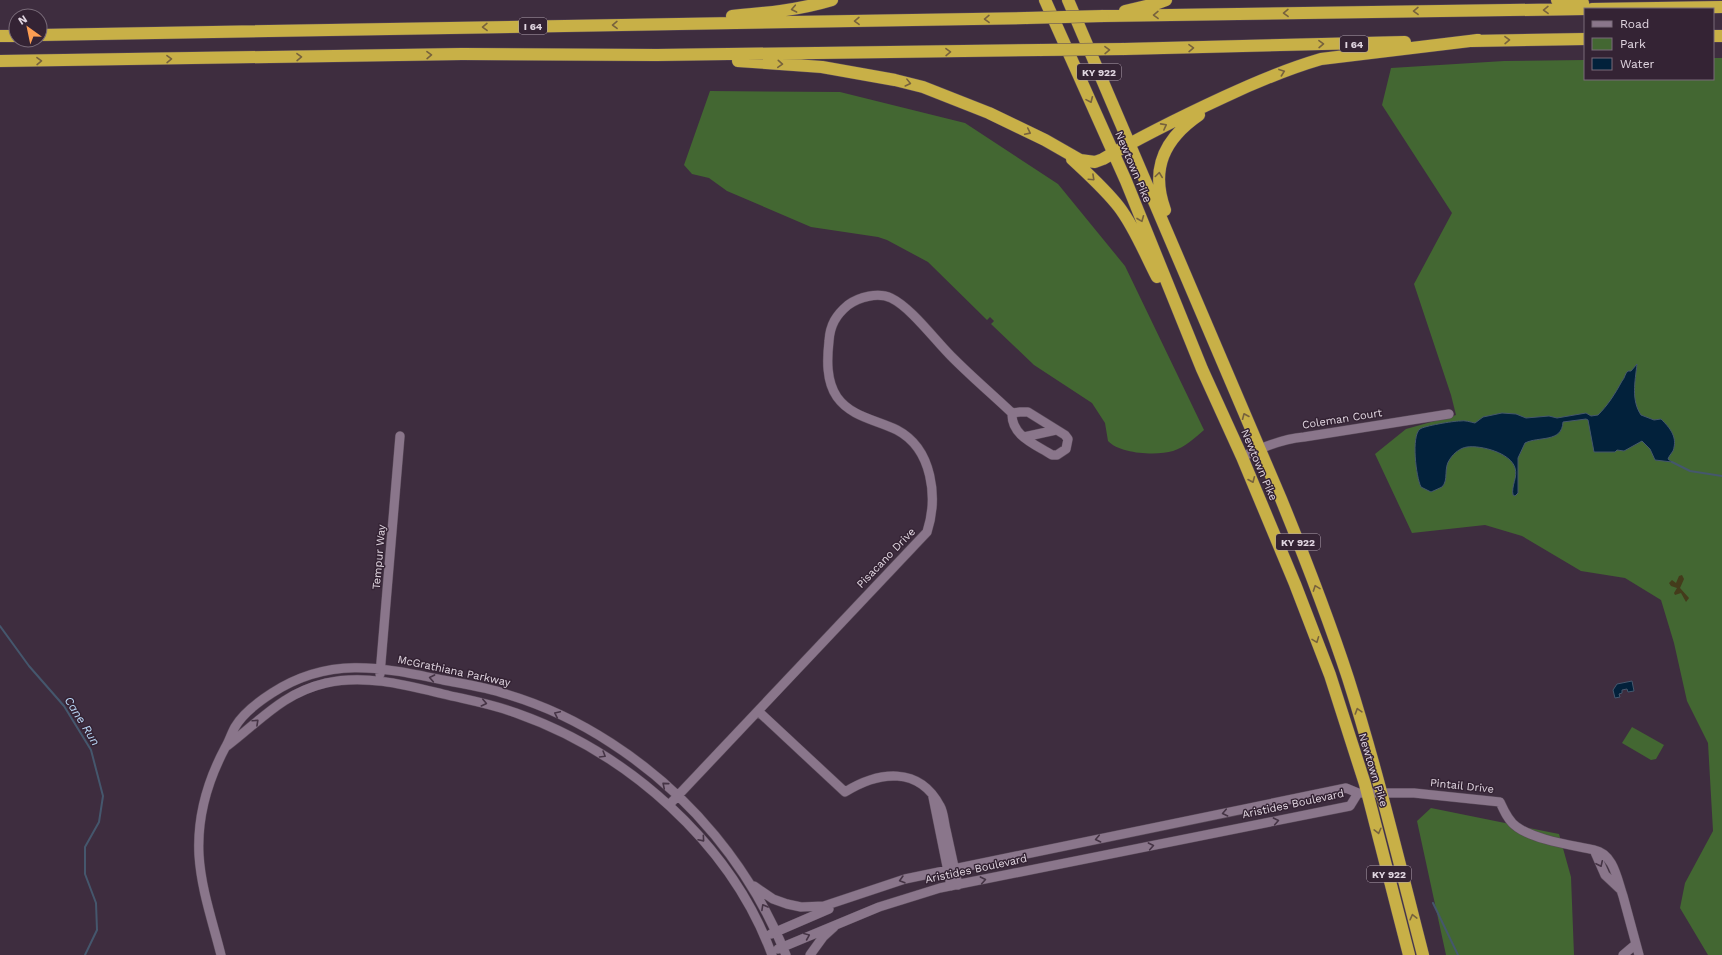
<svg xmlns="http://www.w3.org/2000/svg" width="1722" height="955" font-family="'Work Sans',sans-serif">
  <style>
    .green { fill: #436732 }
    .sand { fill: #443b1b }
    .water { fill: #02213b; stroke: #45576d }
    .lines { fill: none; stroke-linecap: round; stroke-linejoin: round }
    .stream { stroke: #45576d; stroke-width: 2 }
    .minor-casing { stroke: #5a4b5a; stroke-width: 10 }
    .highway-casing { stroke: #5a4b5a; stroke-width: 13 }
    .minor { stroke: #8a768b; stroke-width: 9 }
    .highway { stroke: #c8b047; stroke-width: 12 }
    .highway-bridge-casing { stroke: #5a4b5a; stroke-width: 13; stroke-linecap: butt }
    .highway-bridge { stroke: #c8b047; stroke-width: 12 }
    .oneway { stroke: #77623d }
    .oneway2 { stroke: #453445 }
    .labels { text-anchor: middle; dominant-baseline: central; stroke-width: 3; stroke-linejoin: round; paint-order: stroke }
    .shield { fill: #342334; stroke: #ada0ad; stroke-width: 1 }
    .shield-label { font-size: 10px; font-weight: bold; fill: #e1d6e1 }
    .street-label { font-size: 11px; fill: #e1d6e1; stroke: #342334 }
    .water-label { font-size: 12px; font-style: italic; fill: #b9d7f6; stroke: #342334 }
  </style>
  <rect width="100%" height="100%" fill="#3e2d3f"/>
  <path class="green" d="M1713 58H1722V955H1708L1680 908 1685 883 1713 831 1708 743 1687 701 1674 643 1661 600 1625 578 1581 571 1522 536 1485 525 1412 533 1375 454 1406 429 1456 415 1451 395 1414 284 1452 213 1382 105 1391 68 1504 61 1585 60V79H1713Z
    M710 91 840 92 965 123 1058 184 1125 266 1204 430C1195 438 1185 447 1173 451 1157 456 1120 454 1108 441L1105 423 1092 403 1034 365 991 324 994 321 990 317 987 320 928 262 887 240 878 237 811 227 727 191 709 178 692 174 684 165Z
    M1632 727 1664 745 1656 759 1651 760 1622 743Z
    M1431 808 1559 834 1571 877 1574 955H1446L1417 821Z"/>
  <path class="sand" d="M1682 575 1684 579 1680 588 1689 598 1686 602 1681 593 1675 595 1674 593 1677 588 1671 586 1669 583 1672 580 1676 583 1679 576Z"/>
  <path class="water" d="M1637 364C1635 382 1631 400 1641 415L1654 420 1661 419C1670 428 1678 437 1673 451 1671 454 1669 456 1668 459L1672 462 1655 460 1650 449 1642 441 1624 451 1617 450 1615 452H1594L1588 420 1586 419 1563 422C1562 443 1539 436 1525 443L1518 458V493L1515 496 1513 495C1511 486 1518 477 1515 468 1511 453 1481 445 1467 447 1460 448 1454 453 1450 459 1443 468 1449 480 1442 487L1431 492 1421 487C1416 477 1411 436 1420 429 1424 426 1453 421 1460 421 1465 420 1470 422 1475 423L1483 417 1502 413 1516 414 1526 418 1549 416 1557 418 1586 413 1591 416 1598 415C1608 405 1615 394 1622 381 1625 378 1625 373 1628 371H1631Z
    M1632 681 1634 691 1628 692 1627 689 1622 690V693L1619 694 1620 697 1615 698 1613 690 1617 684Z"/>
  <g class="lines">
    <path class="stream" d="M1672 462 1690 471 1722 476
      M0 626 29 666 64 706 91 750 103 796 99 822 85 847V874L96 903 97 930 85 955
      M1433 903 1458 955"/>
    <g class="minor-casing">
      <path id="minor" d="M1020 412H1028L1065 435 1068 439 1066 449 1057 455H1052C1035 444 1011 436 1012 413Z
        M1024 437 1056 430
        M1242 457C1262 447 1282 439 1304 437L1449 414
        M380 674 400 436
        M758 711 845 792C879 771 919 766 940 806 944 813 944 823 946 830 950 849 954 867 958 885
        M227 746C261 720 283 693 326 683 365 674 406 685 443 694 468 700 492 704 516 713 627 752 731 843 772 955
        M933 797 951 886
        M669 805 927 532C938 498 933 449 897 430 877 420 851 417 837 397 826 381 827 359 829 341 830 325 836 315 848 305 859 297 878 292 891 298 912 308 937 343 954 359 973 378 993 395 1012 413
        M754 886 773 899 787 904 801 907 824 906 905 879 1346 788 1358 793H1414L1500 802C1504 811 1509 822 1517 827 1535 840 1572 845 1594 850
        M1621 890 1605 875 1594 850C1614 854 1617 879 1623 896L1639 955
        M771 934 829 909
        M778 949 879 907 940 888 1350 806 1358 793
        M221 955C213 923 201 889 199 855 197 817 207 782 225 748 229 742 231 734 235 727 243 713 258 702 272 693 329 656 380 667 443 680 464 684 486 687 506 694 543 705 579 722 611 743 690 794 751 868 786 955
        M810 955 823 937 834 927
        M1623 955 1636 944"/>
    </g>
    <g class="highway-casing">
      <path id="highway" d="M1045 0 1126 181 1202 369 1242 457 1295 584 1330 675 1365 784 1409 955
        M1068 0 1281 499C1305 558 1328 617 1348 678 1377 769 1399 862 1423 955
        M1557 0 1583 3
        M1592 9 1722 7
        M1125 11 1155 4 1166 0
        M732 16C766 13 799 10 832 0
        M1103 16 1585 9
        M40 35 1026 18
        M0 36H16
        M1713 36H1722
        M1471 41 1585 39
        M1124 49 1405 42
        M0 61 462 54 657 55 1040 50
        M738 61 822 67 895 80 923 87 989 113 1045 140 1080 160 1095 162 1103 159C1142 136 1183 116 1224 97 1256 82 1287 69 1321 59L1478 40
        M1072 159C1088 174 1105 189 1119 207 1135 228 1145 254 1157 277
        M1165 210C1150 169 1164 139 1199 115"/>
    </g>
    <use href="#minor" class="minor"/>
    <use href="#highway" class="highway"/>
    <g class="highway-bridge-casing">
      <path id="highway-bridge" d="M1026 18 1103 16
        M1040 50 1124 49"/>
    </g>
    <use href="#highway-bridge" class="highway-bridge"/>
  </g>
  <defs><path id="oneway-chevron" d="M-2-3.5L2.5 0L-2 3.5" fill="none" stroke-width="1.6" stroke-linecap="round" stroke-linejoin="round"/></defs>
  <g class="oneway">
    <use href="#oneway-chevron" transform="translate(794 9) rotate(169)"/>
    <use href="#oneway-chevron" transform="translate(1546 10) rotate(179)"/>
    <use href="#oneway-chevron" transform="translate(1416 11) rotate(179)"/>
    <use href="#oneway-chevron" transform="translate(1286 13) rotate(179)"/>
    <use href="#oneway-chevron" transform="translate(1156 15) rotate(179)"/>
    <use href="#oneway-chevron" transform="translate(987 19) rotate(179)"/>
    <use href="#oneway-chevron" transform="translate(857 21) rotate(179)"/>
    <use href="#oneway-chevron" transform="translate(615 25) rotate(179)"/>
    <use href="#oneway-chevron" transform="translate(485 27) rotate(179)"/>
    <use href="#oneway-chevron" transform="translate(1507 40) rotate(-1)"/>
    <use href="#oneway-chevron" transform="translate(1321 44) rotate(-1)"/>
    <use href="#oneway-chevron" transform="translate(1191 48) rotate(-1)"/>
    <use href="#oneway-chevron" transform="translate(1107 50) rotate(-1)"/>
    <use href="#oneway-chevron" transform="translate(948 52) rotate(-1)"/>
    <use href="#oneway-chevron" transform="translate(429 55) rotate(-1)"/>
    <use href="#oneway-chevron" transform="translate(299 57) rotate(-1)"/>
    <use href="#oneway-chevron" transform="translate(169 59) rotate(-1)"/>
    <use href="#oneway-chevron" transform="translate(39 61) rotate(-1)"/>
    <use href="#oneway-chevron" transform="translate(780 64) rotate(4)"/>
    <use href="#oneway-chevron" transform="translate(1282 72) rotate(-20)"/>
    <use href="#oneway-chevron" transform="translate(908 83) rotate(14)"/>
    <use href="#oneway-chevron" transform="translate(1090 100) rotate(66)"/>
    <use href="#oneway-chevron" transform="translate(1164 126) rotate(-28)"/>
    <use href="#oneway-chevron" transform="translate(1028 132) rotate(26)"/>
    <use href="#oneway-chevron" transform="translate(1159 175) rotate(-82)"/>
    <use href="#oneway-chevron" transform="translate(1092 178) rotate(43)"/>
    <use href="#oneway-chevron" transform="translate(1141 219) rotate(68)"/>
    <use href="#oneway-chevron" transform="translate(1245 416) rotate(-113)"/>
    <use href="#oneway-chevron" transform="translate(1252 480) rotate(67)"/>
    <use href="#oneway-chevron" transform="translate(1316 588) rotate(-110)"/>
    <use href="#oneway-chevron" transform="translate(1316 640) rotate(69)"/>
    <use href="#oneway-chevron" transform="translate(1358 711) rotate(-107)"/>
    <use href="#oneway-chevron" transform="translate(1378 831) rotate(76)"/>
    <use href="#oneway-chevron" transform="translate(1413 917) rotate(-104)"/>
  </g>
  <g class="oneway2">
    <use href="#oneway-chevron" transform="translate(432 678) rotate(-169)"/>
    <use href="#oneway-chevron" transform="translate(484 703) rotate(13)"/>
    <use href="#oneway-chevron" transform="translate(557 714) rotate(-155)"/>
    <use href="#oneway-chevron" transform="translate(256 722) rotate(-43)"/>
    <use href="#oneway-chevron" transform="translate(603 755) rotate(31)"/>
    <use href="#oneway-chevron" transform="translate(665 785) rotate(-140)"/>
    <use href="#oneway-chevron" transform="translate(1225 813) rotate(168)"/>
    <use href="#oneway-chevron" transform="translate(1276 821) rotate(-11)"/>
    <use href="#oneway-chevron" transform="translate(702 839) rotate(49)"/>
    <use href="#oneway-chevron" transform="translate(1098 839) rotate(168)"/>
    <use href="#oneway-chevron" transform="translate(1151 846) rotate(-11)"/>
    <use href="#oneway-chevron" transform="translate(1600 864) rotate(65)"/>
    <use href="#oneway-chevron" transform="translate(902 880) rotate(164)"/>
    <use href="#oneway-chevron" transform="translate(983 880) rotate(-11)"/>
    <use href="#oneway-chevron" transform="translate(764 907) rotate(-119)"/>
    <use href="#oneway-chevron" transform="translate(807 936) rotate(-23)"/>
  </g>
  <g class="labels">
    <g class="shield">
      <rect x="519" y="18" width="28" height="16" rx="3"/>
      <rect x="1340" y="36" width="28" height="16" rx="3"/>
      <rect x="1077" y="64" width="44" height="16" rx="3"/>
      <rect x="1276" y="534" width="44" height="16" rx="3"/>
      <rect x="1367" y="866" width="44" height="16" rx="3"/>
    </g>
    <g class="shield-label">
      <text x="533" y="26">I 64</text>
      <text x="1354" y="44">I 64</text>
      <text x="1099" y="72">KY 922</text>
      <text x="1298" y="542">KY 922</text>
      <text x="1389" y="874">KY 922</text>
    </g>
    <g class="street-label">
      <text transform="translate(1133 167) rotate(67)">Newtown Pike</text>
      <text transform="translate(1342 419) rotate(-9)">Coleman Court</text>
      <text transform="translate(1259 465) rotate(67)">Newtown Pike</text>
      <text transform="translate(379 557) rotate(-85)">Tempur Way</text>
      <text transform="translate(886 558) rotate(-46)">Pisacano Drive</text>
      <text transform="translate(454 671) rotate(12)">McGrathiana Parkway</text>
      <text transform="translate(1373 770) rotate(73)">Newtown Pike</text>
      <text transform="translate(1462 786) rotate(6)">Pintail Drive</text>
      <text transform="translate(1293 804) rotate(-12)">Aristides Boulevard</text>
      <text transform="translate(976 869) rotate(-12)">Aristides Boulevard</text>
    </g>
    <g class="water-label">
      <text transform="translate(82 721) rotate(58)">Cane Run</text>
    </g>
  </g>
  <rect x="1584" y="8" width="130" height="72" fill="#342334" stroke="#796b79"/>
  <rect x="1592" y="21" width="20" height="6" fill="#8a768b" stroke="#796b79"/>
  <text x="1620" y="28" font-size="12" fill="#e1d6e1">Road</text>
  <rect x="1592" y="38" width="20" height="12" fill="#436732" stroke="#796b79"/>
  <text x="1620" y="48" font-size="12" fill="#e1d6e1">Park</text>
  <rect x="1592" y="58" width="20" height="12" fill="#02213b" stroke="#796b79"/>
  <text x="1620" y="68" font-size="12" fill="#e1d6e1">Water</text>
  <g transform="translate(28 28) rotate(327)"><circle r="19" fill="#342334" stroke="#796b79"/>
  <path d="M0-3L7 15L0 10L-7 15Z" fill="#fc9d53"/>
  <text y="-6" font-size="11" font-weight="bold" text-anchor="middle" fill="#e1d6e1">N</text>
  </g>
</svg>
